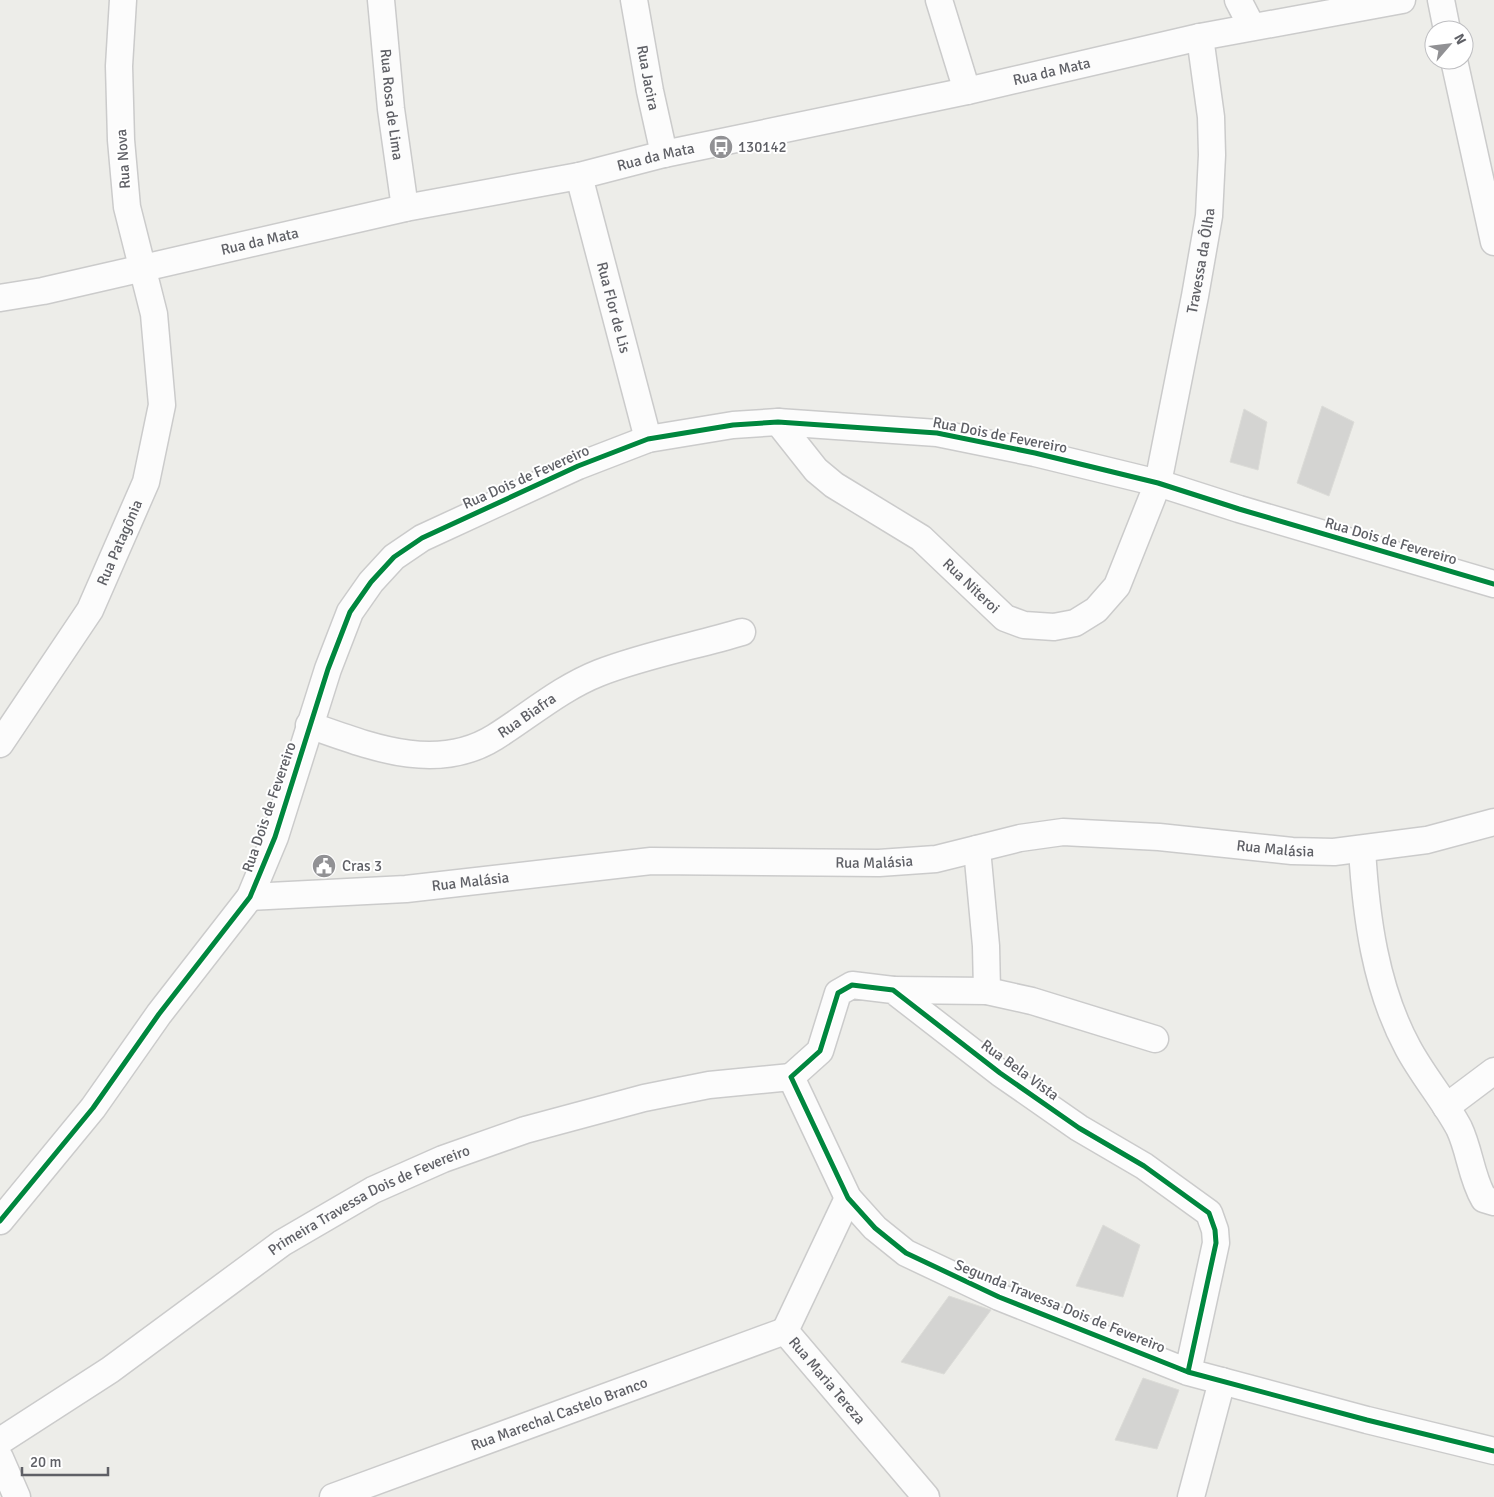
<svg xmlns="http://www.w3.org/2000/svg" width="1494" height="1497" font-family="Signika,sans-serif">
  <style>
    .building { fill: #d4d4d2; stroke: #dcdcd8 }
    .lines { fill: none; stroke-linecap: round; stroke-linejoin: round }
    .minor-casing { stroke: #cbcbcb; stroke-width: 29 }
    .minor { stroke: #fcfcfc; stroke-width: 26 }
    .cycleway-casing { stroke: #fff; stroke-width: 8 }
    .cycleway { stroke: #00873e; stroke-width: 5 }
    .labels { text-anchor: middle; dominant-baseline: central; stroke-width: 4; stroke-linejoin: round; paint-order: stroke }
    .street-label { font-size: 15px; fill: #5f6066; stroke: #fff }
    .poi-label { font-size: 15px; fill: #5f6066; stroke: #fff; text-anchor: start }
  </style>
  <rect width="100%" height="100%" fill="#edede9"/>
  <path class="building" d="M1322 406 1354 422 1329 496 1297 483Z
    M1244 409 1267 422 1258 470 1230 462Z
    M1103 1225 1140 1245 1123 1297 1076 1286Z
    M949 1296 991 1310 944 1374 901 1362Z
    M1143 1378 1179 1390 1157 1449 1115 1440Z"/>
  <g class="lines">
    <g class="minor-casing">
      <g id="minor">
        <path id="s1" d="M381 0 391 109 405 208"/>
        <path id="s2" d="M634 0 650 91 664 154"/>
        <path d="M939 0 967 91"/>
        <path d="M1238 0 1252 27"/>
        <path d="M1441 0 1447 30"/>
        <path d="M1454 60 1494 242"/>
        <path id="s3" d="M579 176 648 439"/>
        <path id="s4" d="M0 298 43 291 405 208 579 176 664 154 967 91 1200 37 1402 0"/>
        <path id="s5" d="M778 422 816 470 834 485 921 538 1005 618 1024 625 1054 627 1075 623 1096 610 1117 586 1158 483 1195 296 1209 216 1212 155 1211 117 1200 37"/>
        <path id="s6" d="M309 725C369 746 436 774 495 737 530 715 561 688 599 673 645 655 695 646 742 632"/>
        <path id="s7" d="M0 744 90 610 146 482 162 405 154 314 127 207 121 140 119 66 123 0"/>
        <path d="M977 849 986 946 987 991"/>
        <path d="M1362 849C1366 916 1375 987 1408 1048 1423 1076 1444 1100 1459 1128 1470 1151 1471 1177 1484 1199L1494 1202"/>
        <path id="s8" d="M250 897 406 889 651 861 879 863 936 859 1020 838 1063 832 1159 837 1292 851 1334 852 1427 840 1494 822"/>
        <path d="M893 990 987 991 1032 1001 1155 1039"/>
        <path d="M1446 1107 1494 1071"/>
        <path d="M0 1221 93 1108 159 1014 250 897 275 837 328 669 350 612 371 582 394 557 422 538 578 466 648 439 733 425 778 422 937 433 1035 453 1158 483 1239 509 1494 584"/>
        <path id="s9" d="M785 1331 926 1497"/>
        <path d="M785 1331 848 1198"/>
        <path d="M1188 1372 1216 1243 1215 1230 1209 1213 1144 1166 1079 1128 1000 1073 893 990 852 985 838 993 820 1051 791 1077 848 1198 875 1228 906 1253 999 1297 1188 1372 1367 1420 1494 1451"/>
        <path id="s10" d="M0 1441 110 1370 282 1243 373 1190 443 1159 525 1130 644 1098 709 1085 791 1077"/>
        <path d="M0 1458 17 1497"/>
        <path id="s11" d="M333 1497 785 1331"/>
        <path d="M1191 1497 1222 1381"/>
      </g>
    </g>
    <use href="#minor" class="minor"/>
    <g class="cycleway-casing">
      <path id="cycleway" d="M0 1221 93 1108 159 1014 250 897 275 837 328 669 350 612 371 582 394 557 422 538 578 466 648 439 733 425 778 422 937 433 1035 453 1158 483 1239 509 1494 584
        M1188 1372 1216 1243 1215 1230 1209 1213 1144 1166 1079 1128 1000 1073 893 990 852 985 838 993 820 1051 791 1077 848 1198 875 1228 906 1253 999 1297 1188 1372 1367 1420 1494 1451"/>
    </g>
    <use href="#cycleway" class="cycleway"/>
  </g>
  <defs>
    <g id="bus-disc" transform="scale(1.25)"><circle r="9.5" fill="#919194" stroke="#fff"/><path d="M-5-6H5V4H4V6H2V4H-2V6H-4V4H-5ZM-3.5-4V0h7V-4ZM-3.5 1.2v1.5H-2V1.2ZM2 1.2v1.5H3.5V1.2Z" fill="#fff"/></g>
    <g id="civic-disc" transform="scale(1.25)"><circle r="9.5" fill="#919194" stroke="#fff"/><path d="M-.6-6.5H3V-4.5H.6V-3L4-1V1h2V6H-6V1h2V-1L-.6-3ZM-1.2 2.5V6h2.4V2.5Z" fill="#fff"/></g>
  </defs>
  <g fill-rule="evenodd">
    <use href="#bus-disc" x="721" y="147"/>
    <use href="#civic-disc" x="324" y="866"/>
  </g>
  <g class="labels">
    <g class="street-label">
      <text stroke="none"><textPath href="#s4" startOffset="1076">Rua da Mata</textPath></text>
      <text stroke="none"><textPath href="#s2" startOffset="79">Rua Jacira</textPath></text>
      <text stroke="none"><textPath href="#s1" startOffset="105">Rua Rosa de Lima</textPath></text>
      <text stroke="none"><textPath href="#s4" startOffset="671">Rua da Mata</textPath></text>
      <text transform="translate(123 159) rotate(-94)">Rua Nova</text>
      <text stroke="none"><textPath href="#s4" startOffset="266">Rua da Mata</textPath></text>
      <text stroke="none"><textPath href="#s5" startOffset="768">Travessa da Ôlha</textPath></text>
      <text stroke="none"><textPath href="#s3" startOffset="136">Rua Flor de Lis</textPath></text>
      <text transform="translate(1000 435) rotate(11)">Rua Dois de Fevereiro</text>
      <text transform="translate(526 477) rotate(-24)">Rua Dois de Fevereiro</text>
      <text transform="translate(1391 541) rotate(16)">Rua Dois de Fevereiro</text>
      <text stroke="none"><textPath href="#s7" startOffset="235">Rua Patagônia</textPath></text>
      <text stroke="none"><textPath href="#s5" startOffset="256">Rua Niteroi</textPath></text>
      <text stroke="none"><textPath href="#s6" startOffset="232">Rua Biafra</textPath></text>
      <text transform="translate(269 807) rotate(-71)">Rua Dois de Fevereiro</text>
      <text stroke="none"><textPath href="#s8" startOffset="1031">Rua Malásia</textPath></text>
      <text stroke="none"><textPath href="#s8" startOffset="626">Rua Malásia</textPath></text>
      <text stroke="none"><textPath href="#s8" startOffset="221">Rua Malásia</textPath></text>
      <text transform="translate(1020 1070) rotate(36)">Rua Bela Vista</text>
      <text stroke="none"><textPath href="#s10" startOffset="442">Primeira Travessa Dois de Fevereiro</textPath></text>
      <text transform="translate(1060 1306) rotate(22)">Segunda Travessa Dois de Fevereiro</text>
      <text stroke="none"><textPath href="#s9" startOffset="65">Rua Maria Tereza</textPath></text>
      <text stroke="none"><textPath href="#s11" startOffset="241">Rua Marechal Castelo Branco</textPath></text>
    </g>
    <g class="poi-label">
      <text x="738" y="147">130142</text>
      <text x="342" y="866">Cras 3</text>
    </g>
  </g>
  <g transform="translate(1449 45) rotate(62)"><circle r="24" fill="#ffffff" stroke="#bfbfc2"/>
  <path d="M0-4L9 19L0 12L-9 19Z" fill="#919194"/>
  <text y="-8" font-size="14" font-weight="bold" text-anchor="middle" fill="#5f6066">N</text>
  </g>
  <path d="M22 1467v8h86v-8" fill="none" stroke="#5f6066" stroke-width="2.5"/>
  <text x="30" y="1467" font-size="15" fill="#5f6066" stroke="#ffffff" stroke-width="4" paint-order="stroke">20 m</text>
</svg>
